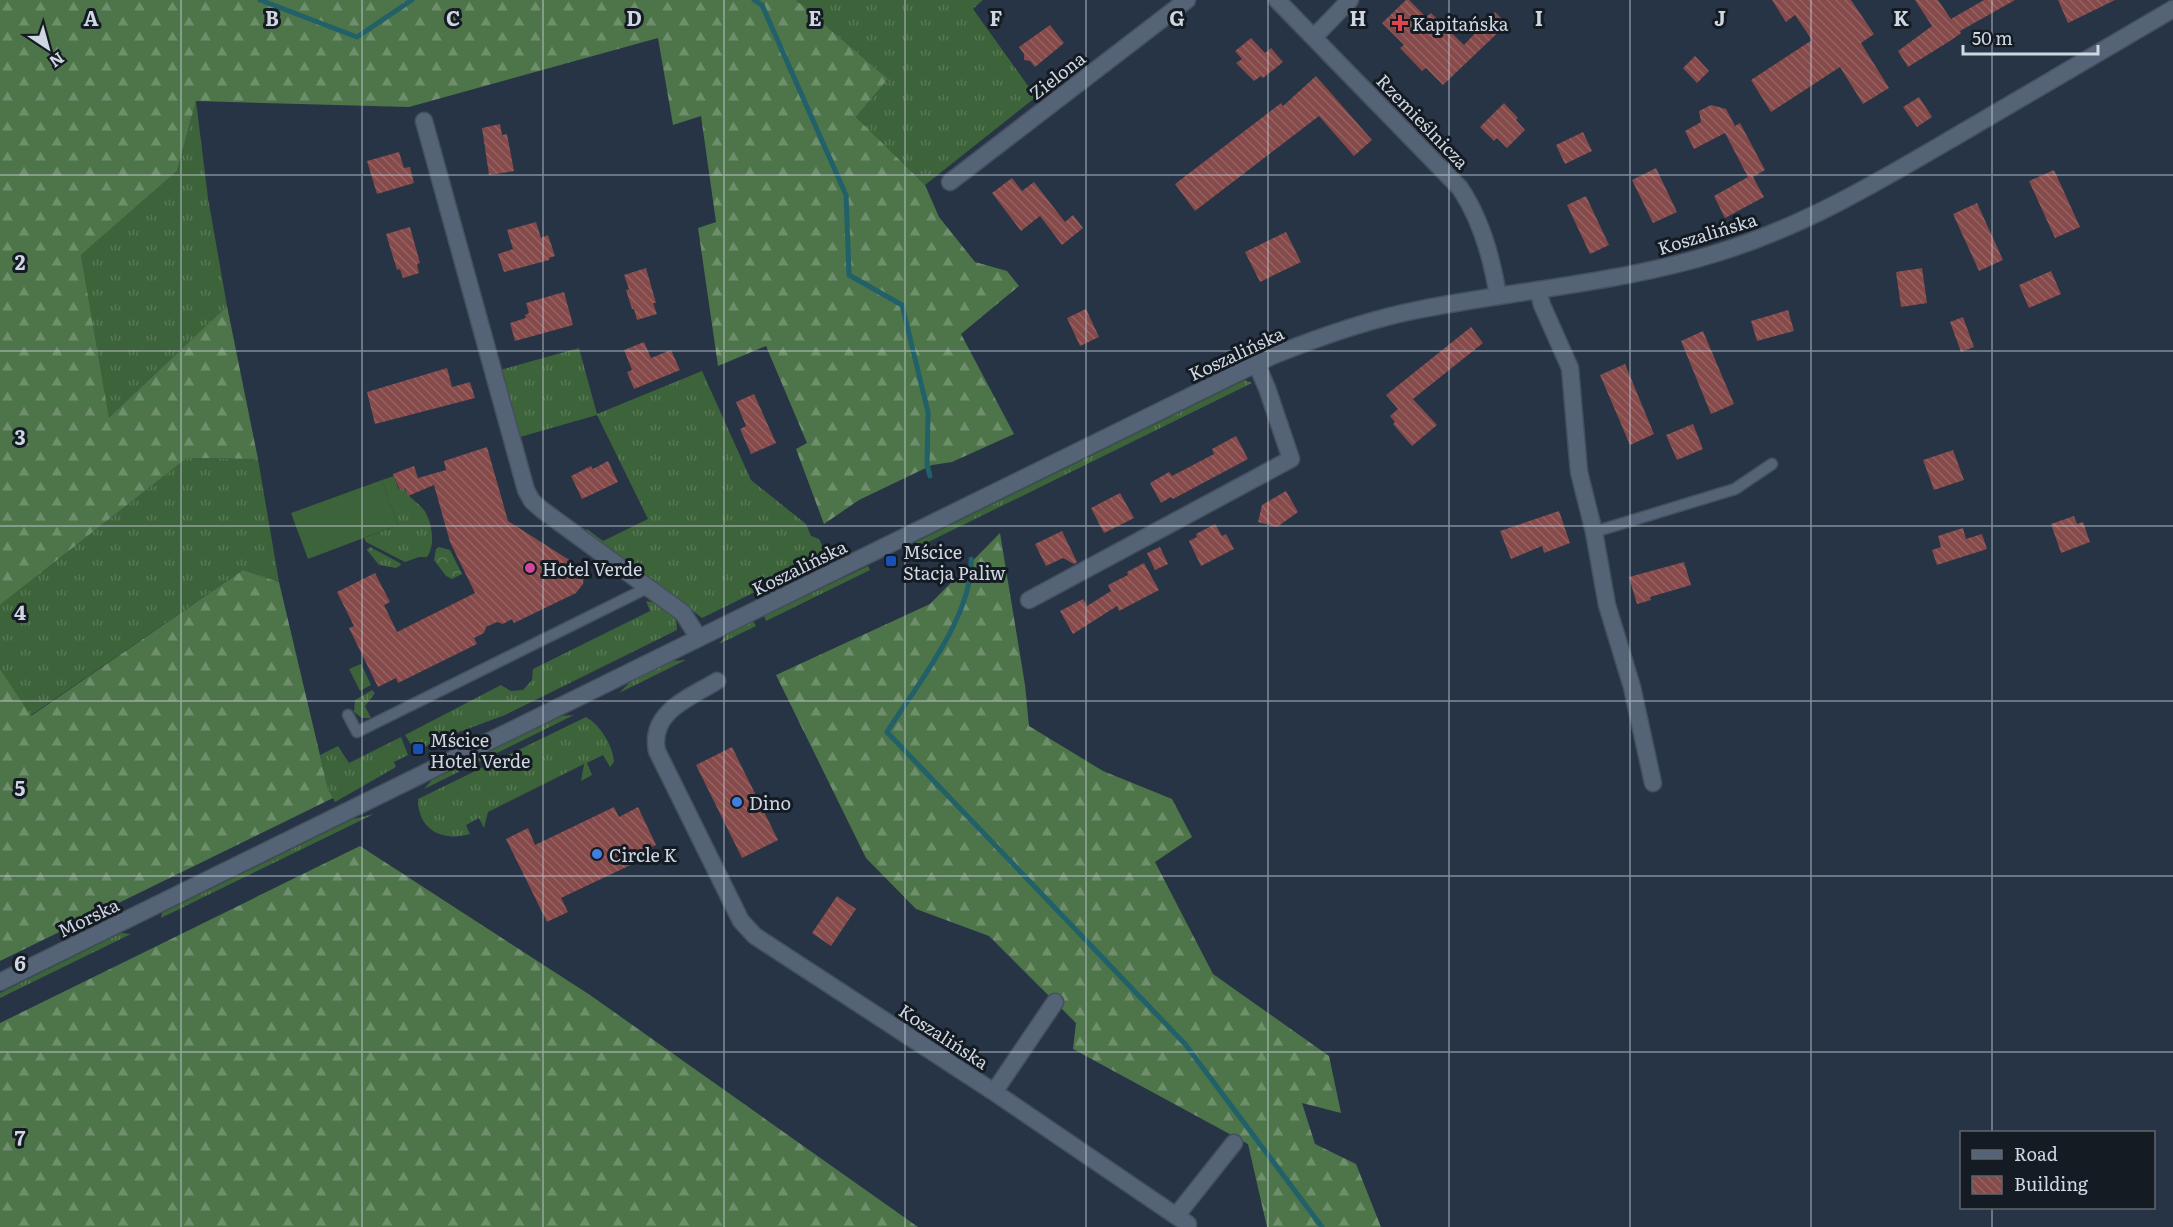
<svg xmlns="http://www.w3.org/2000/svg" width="2173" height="1227" font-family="Literata,serif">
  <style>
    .grass { fill: url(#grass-tufts) }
    .forest { fill: url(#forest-firs) }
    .park { fill: url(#park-crowns) }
    .pitch { fill: #3d633a }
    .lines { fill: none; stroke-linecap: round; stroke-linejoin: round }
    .stream { stroke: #22606a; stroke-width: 5 }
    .building { fill: url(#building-back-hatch) }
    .service-casing { stroke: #45505e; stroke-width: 13 }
    .minor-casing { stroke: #45505e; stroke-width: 19 }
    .secondary-casing { stroke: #45505e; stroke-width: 19 }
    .service { stroke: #546376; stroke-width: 10 }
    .minor { stroke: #546376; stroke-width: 16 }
    .secondary { stroke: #546376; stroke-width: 16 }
    .grid { fill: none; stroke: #cfd7e2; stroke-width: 1.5; stroke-opacity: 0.55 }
    .health-dot { fill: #e0444e; stroke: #151b23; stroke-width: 2 }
    .transit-dot { fill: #1a4fb4; stroke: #151b23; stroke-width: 2 }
    .hotel-dot { fill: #d1479c; stroke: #151b23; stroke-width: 2 }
    .shop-dot { fill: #3f7fe0; stroke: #151b23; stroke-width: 2 }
    .labels { text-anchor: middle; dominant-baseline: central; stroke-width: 6; stroke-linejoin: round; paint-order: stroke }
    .poi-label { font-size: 18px; fill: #cfd7e2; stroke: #151b23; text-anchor: start }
    .street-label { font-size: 18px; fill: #cfd7e2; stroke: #151b23 }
    .grid-label { font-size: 20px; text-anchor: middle; font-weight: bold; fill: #cfd7e2; stroke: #151b23; stroke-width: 6; stroke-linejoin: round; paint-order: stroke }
  </style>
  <defs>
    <pattern id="grass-tufts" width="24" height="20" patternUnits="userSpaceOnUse" patternTransform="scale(1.5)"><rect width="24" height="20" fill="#3d633a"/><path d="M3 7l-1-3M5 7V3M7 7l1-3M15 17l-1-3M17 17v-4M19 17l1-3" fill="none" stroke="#587956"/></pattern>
    <pattern id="forest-firs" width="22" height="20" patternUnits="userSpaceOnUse" patternTransform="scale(1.5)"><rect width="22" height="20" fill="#4d7549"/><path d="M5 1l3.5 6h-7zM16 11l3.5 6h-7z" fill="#6e8e6c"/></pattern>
    <pattern id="park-crowns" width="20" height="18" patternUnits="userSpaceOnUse" patternTransform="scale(1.5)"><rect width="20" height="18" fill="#3d633a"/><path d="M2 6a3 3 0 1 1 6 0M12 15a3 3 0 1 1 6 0" fill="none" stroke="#587956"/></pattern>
    <pattern id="building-back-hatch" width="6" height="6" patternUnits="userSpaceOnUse" patternTransform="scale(1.5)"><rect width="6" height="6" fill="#854a49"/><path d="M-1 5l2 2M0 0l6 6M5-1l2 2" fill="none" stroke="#956363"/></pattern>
  </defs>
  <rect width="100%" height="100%" fill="#263445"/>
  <path class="grass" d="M796 0H983L973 9 1036 97 925 185 856 117 888 79Z
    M196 101 208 198 227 306 109 419 81 255 177 171Z
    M579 348 597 414 702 371 751 480 806 524 811 536 819 539C825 551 827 556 820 567L761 596 757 591 702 618 626 560 584 533 587 529 603 541 648 519 597 415 520 437 500 370Z
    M1245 380 1252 383 918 547 916 542Z
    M187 458 258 459 279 582 243 570 30 716 0 669V605Z
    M394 476 399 490 404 488C409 499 417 501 424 510 432 522 436 545 427 557H419L405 562 366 542 364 538 398 525 382 480Z
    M370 547 400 563 401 565 396 568 379 565 367 550Z
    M868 566 870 570 766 621 764 616Z
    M646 601 656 603 676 618 677 630 505 715 440 739 416 752 405 735 501 685 511 691 523 690 532 680 533 669 650 611Z
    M753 621 756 626 719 644 727 634Z
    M686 660 619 693 631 681 672 661Z
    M361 664 371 685 360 691 349 669Z
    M372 690 375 693 365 706 371 718H362L354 712 355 700Z
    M574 715 424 789 432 780 562 716Z
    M586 717C600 725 613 745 614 762L610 767 603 755 587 763 592 775 581 781 584 764 488 812 484 828 479 818 466 825 470 834C442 842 418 830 418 799Z
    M401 737 408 755 394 762 396 767 335 802 328 789 320 755 338 746 349 763Z
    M374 814 161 918 162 913 353 819Z
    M121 933 131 934 0 998V993Z"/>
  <path class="forest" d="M0 0H796L888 79 856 117 925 185 939 217 975 262 1007 271 1019 286 961 334 1014 434 952 462 932 465 859 500 824 524 796 449 807 443 766 346 718 366 698 228 716 222 701 116 673 125 658 38 409 107 196 101 177 171 81 255 109 418 227 306 258 459 187 458 0 605Z
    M1000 533 1025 685 1029 726 1103 771 1172 799 1192 837 1155 862 1213 974 1329 1056 1341 1113 1302 1103 1315 1144 1356 1164 1381 1227H1267L1248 1144 1073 1049 1076 1023 989 936 916 909 866 858 776 675 930 604Z
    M243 570 279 582 328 789 333 798 0 961V669L31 716Z
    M360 846 590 995 918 1227H0V1023Z"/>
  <path class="park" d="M439 547 450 550 462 574 452 579 446 576 434 560 436 549Z"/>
  <path class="pitch" d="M382 480 398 525 308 559 291 513Z"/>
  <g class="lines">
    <path class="stream" d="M260 0 357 37 412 0
      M754 0 762 5 846 195 849 275 902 305 928 412 927 465 930 476
      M971 559C974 614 917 685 887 732L1185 1044 1322 1227"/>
  </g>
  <path class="building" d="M1406 0H1409L1426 17 1431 13 1464 45 1495 12 1507 24 1443 85 1426 68 1422 71 1400 48 1404 45 1382 23Z
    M1772 0H1851L1874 34 1861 43 1889 88 1863 104 1840 67 1771 112 1751 80 1812 40 1795 15 1786 22Z
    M1915 0H1938L1951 19 1984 0H2015L1960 31 1961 33 1953 39 1908 67 1898 51 1932 26Z
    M2058 0H2115L2068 23Z
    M1050 25 1064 43 1035 67 1030 61 1024 60V54L1019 47Z
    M1251 38 1265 53 1271 48 1283 62 1263 78 1261 76 1254 81 1236 63 1242 59 1235 51Z
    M1695 56 1709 71 1697 83 1683 68Z
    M1316 76 1372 140 1354 156 1319 116 1195 211 1175 184 1281 103 1283 106Z
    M1919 97 1932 117 1917 127 1903 107Z
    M1504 103 1518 118 1516 120 1525 130 1507 148 1497 138 1494 141 1480 127Z
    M1711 105 1726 109 1735 126 1740 123 1765 170 1753 177 1764 197 1725 218 1714 196 1748 177 1725 133 1694 149 1685 131 1701 122 1699 111Z
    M500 124 502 135 507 134 514 171 489 175 482 128Z
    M1583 132 1592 151 1565 164 1556 145Z
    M399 152 404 168 410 167 414 183 377 194 367 161Z
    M1656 168 1677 212 1653 223 1632 180Z
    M2054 170 2080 227 2055 238 2029 181Z
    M1012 178 1022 191 1034 182 1065 222 1073 215 1083 228 1062 245 1040 216 1021 231 992 193Z
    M1586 196 1609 245 1590 254 1567 205Z
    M1977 203 2003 260 1979 271 1953 214Z
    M536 222 541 238 548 235 555 256 549 258V260L504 272 498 254 513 249 507 230Z
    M410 227 420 263 417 264 419 273 403 278 400 269 397 270 386 234Z
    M1286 232 1301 262 1260 282 1245 252Z
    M646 268 656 303H653L657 314 637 320 634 309H632L626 290 629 289 624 275Z
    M1922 268 1927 303 1901 307 1896 272Z
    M2051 271 2061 294 2029 308 2019 285Z
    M564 292 573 325 515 341 510 323 526 318 525 315 529 313 526 303Z
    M1086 309 1099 337 1080 346 1067 318Z
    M1788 310 1794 331 1757 341 1751 321Z
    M1963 317 1974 347 1961 352 1950 322Z
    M1471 327 1483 343 1413 399 1437 425 1412 446 1393 424 1395 422 1390 416 1398 409 1386 395Z
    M1703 331 1734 404 1711 414 1681 341Z
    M644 342 651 358 671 350 680 370 634 389 627 372 632 370 624 350Z
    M1625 364 1654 434 1630 445 1600 375Z
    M447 368 452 387 470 382 475 398 375 424 367 392Z
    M754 394 776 443 751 454 740 429 746 426 736 402Z
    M1693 424 1703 449 1677 460 1666 435Z
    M1236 436 1248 459 1173 499 1171 497 1161 503 1150 483 1169 472 1172 476 1214 454 1212 449Z
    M487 447 508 521 577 565 584 576 583 584 576 593 514 623 512 619 503 624 497 622 486 627 484 633 474 638 477 644 398 683 396 678 378 687 349 628 354 626 337 592 375 573 390 602 384 605 397 632 475 593 450 542 434 485 408 496 405 488 400 490 393 474 414 466 418 478 446 470 444 461Z
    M1953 450 1964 480 1934 490 1923 460Z
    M608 461 618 482 582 499 571 476 591 466 593 469Z
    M1286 491 1298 512 1277 527 1258 522 1262 505Z
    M1120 493 1134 518 1104 533 1091 508Z
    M1559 511 1570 543 1544 553 1542 546 1511 559 1500 531Z
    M2074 516 2077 524 2083 522 2090 542 2061 553 2051 524Z
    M1215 524 1222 536 1226 534 1234 549 1201 566 1189 541 1197 537 1196 534Z
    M1963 528 1966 539 1982 534 1987 549 1937 565 1932 550 1941 547 1938 536Z
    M1062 531 1077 562 1074 564 1063 558 1046 566 1035 544Z
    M1160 547 1168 564 1155 570 1147 553Z
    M1684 562 1691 585 1650 597 1651 600 1637 604 1629 577Z
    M1144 563 1159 590 1119 611 1117 606 1073 634 1060 611 1083 599 1087 606 1111 591 1108 585 1128 575 1127 572Z
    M732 747 778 840 742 858 696 765Z
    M614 807 619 817 638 807 656 845 637 855 639 861 561 898 568 912 547 922 506 839 528 828 535 845Z
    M837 896 856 909 831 946 812 933Z"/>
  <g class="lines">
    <g class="service-casing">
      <path id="service" d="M1594 532 1735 489 1772 464
        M348 715 357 732 649 587"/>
    </g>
    <g class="minor-casing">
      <path id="minor" d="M1277 0 1460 188C1482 221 1492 258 1498 296
        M1314 37 1350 0
        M424 121 526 490 532 501 541 509 683 613 698 637
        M950 182 1187 0
        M1538 290 1542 305 1570 368 1579 472 1594 532 1607 605 1632 687 1653 783
        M1029 600 1291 459 1267 388 1256 363
        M717 681C689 698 649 712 657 751L741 921 755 936 994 1092 1188 1224
        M994 1092 1055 1002
        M1176 1216 1234 1143"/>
    </g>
    <g class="secondary-casing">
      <path id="secondary" d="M0 982 1272 356C1319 337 1367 320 1417 310 1517 290 1622 283 1720 252 1804 226 1878 182 1953 138 2026 95 2100 52 2173 9"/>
    </g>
    <use href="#service" class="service"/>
    <use href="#minor" class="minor"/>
    <use href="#secondary" class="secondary"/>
  </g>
  <path class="grid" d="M181 0V1227M362 0V1227M543 0V1227M724 0V1227M905 0V1227M1086 0V1227M1268 0V1227M1449 0V1227M1630 0V1227M1811 0V1227M1992 0V1132M0 175H2173M0 351H2173M0 526H2173M0 701H2173M0 876H2173M0 1052H2173M1992 1208V1227"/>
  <path class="health-dot" d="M1397 14h6v6h6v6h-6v6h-6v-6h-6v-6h6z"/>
  <g class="transit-dot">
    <rect x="885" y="555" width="12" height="12" rx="3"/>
    <rect x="412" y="743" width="12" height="12" rx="3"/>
  </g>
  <circle class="hotel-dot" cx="530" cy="568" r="6"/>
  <g class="shop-dot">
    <circle cx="737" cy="802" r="6"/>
    <circle cx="597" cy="854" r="6"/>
  </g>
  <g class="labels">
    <g class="poi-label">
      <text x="1412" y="23">Kapitańska</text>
      <text x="903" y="551">Mścice<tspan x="903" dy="21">Stacja Paliw</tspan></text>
      <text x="542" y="568">Hotel Verde</text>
      <text x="430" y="739">Mścice<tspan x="430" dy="21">Hotel Verde</tspan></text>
      <text x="749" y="802">Dino</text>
      <text x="609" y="854">Circle K</text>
    </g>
    <g class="street-label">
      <text transform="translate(1057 75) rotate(-38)">Zielona</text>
      <text transform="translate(1423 121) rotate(46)">Rzemieślnicza</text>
      <text transform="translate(1707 233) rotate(-17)">Koszalińska</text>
      <text transform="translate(1236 353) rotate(-25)">Koszalińska</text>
      <text transform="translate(799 567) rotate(-26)">Koszalińska</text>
      <text transform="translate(88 917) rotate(-26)">Morska</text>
      <text transform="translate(944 1036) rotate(33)">Koszalińska</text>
    </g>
  </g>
  <g class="grid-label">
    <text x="91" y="26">A</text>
    <text x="272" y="26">B</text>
    <text x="453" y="26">C</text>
    <text x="634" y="26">D</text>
    <text x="815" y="26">E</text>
    <text x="996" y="26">F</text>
    <text x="1177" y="26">G</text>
    <text x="1358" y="26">H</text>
    <text x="1539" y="26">I</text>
    <text x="1720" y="26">J</text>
    <text x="1901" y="26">K</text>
    <text x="20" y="270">2</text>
    <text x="20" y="445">3</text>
    <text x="20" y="620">4</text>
    <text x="20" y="796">5</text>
    <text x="20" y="971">6</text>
    <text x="20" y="1146">7</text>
  </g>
  <rect x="1960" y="1131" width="195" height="78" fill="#151b23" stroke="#5f666f" stroke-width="1.5"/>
  <rect x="1972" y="1150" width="30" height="9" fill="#546376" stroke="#5f666f" stroke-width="1.5"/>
  <text x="2014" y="1161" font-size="18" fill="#cfd7e2">Road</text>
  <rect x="1972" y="1176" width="30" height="18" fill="url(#building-back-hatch)" stroke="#5f666f" stroke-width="1.5"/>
  <text x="2014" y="1191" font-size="18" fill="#cfd7e2">Building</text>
  <g transform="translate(48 48) rotate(144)" stroke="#151b23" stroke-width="4.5" paint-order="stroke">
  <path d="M0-4.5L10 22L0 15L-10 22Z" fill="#cfd7e2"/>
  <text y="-9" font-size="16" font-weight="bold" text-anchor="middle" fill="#cfd7e2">N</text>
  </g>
  <path d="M1963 45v9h135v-9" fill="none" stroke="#cfd7e2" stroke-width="3"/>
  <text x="1972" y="45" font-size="18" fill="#cfd7e2" stroke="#151b23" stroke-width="4.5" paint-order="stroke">50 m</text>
</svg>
